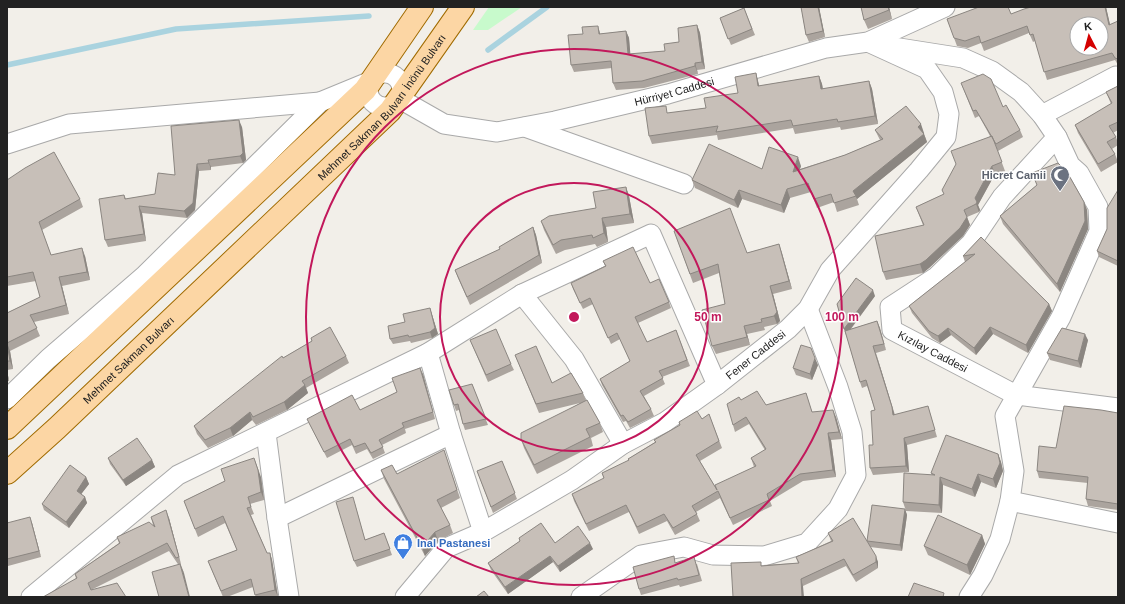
<svg xmlns="http://www.w3.org/2000/svg" width="1125" height="604" font-family="Arial,sans-serif">
  <style>
    .park { fill: #c8facc }
    .lines { fill: none; stroke-linecap: round; stroke-linejoin: round }
    .stream { stroke: #aad3df; stroke-width: 5.5 }
    .minor-casing { stroke: #a9a9a9; stroke-width: 21 }
    .major-casing { stroke: #a06b00; stroke-width: 24 }
    .minor { stroke: #fff; stroke-width: 19 }
    .major { stroke: #fcd6a4; stroke-width: 22 }
    .wall { fill: #aba49e }
    .shaded-wall { fill: #8b8681 }
    .building { fill: #c7bfb8; stroke: #8b8681; fill-rule: evenodd }
    .ring { fill: none; stroke: #c2185b; stroke-width: 2 }
    .labels { text-anchor: middle; dominant-baseline: central; stroke-width: 3; stroke-linejoin: round; paint-order: stroke }
    .street-label { font-size: 11px; fill: #222; stroke: #fff }
    .worship-label { font-size: 11px; font-weight: bold; fill: #5b616d; stroke: #fff; text-anchor: end }
    .shop-label { font-size: 11px; font-weight: bold; fill: #366cbe; stroke: #fff; text-anchor: start }
    .centre { fill: #c2185b; stroke: #fff; stroke-width: 2 }
    .ring-label { font-size: 12px; text-anchor: middle; font-weight: bold; fill: #c2185b; stroke: #fff; stroke-width: 3; stroke-linejoin: round; paint-order: stroke }
  </style>
  <rect width="100%" height="100%" fill="#f2efe9"/>
  <path class="park" d="M489 7H522L488 30H473Z"/>
  <g class="lines">
    <path class="stream" d="M488 50 547 7
      M7 65 176 29 369 16"/>
    <g class="minor-casing">
      <g id="minor">
        <path id="s1" d="M893 47 963 58 992 71 1021 92 1042 115 1057 137 1002 197 971 243 936 277 890 307 892 330 1016 395 1118 408"/>
        <circle cx="385" cy="90" r="17"/>
        <path id="s2" d="M400 99 444 124 497 132 555 121 668 94 826 48 868 42 945 7"/>
        <path d="M1042 115 1116 76"/>
        <path d="M525 127 684 184"/>
        <path d="M1057 137 1070 165 1079 173 1098 207 1099 231 1061 317 1005 416 1014 471 1010 501 1118 523"/>
        <path d="M7 144 69 124 320 102"/>
        <path d="M522 294 574 359 623 444"/>
        <path d="M428 353 451 434 483 532"/>
        <path d="M7 399 48 359 144 276 320 102 371 81"/>
        <path d="M266 433 277 518 289 597"/>
        <path d="M277 518 451 434"/>
        <path d="M31 597 178 475 428 353 522 294 651 234 717 385"/>
        <path id="s3" d="M405 597 446 548 483 532 572 480 623 444 665 422 717 385 788 329 808 309 830 270 919 170 946 137 949 114 943 92 927 69 868 42"/>
        <path d="M581 597 641 555 684 547 713 555 764 556 807 543 838 509 856 475 852 432 838 387 808 309"/>
        <path d="M969 597 983 575 1000 539 1010 501"/>
      </g>
    </g>
    <g class="major-casing">
      <g id="major">
        <path d="M7 428 365 90 422 7"/>
        <path id="s4" d="M7 473 57 428 390 111 463 7"/>
      </g>
    </g>
    <use href="#minor" class="minor"/>
    <use href="#major" class="major"/>
  </g>
  <path class="wall" d="M801 7H819L825 37 809 42 806 35Z
    M861 7H889L892 19 868 29 864 20Z
    M1031 7H1106L1110 25 1118 21V65L1115 60 1047 80 1035 41 1033 42 1029 33 984 51 981 43 968 48 957 46 947 19 1011 14Z
    M744 8 755 35 731 45 720 18Z
    M697 25 700 33 705 69 697 70 698 74 644 88 616 90 613 83 612 68 574 72 571 65 583 34H600L626 31 629 38 630 54 665 51 679 42Z
    M756 73 758 81 759 86 819 76 822 84 823 89 869 81 872 89 878 124 841 130 840 127 795 134 793 128 718 140 717 135 652 144 649 136 669 113 706 108 738 93Z
    M961 83 1003 107 1020 130 1023 137 998 151 995 144 1005 171 995 174 978 205 980 210 979 212 967 217 970 225 963 236 929 268 923 273 886 280 883 272 923 225 916 207 944 194 942 190 990 136 979 116 975 118Z
    M1118 86V130L1113 133 1116 137 1118 143V145L1112 149 1115 154 1118 162 1101 172 1078 133 1075 125 1111 104 1106 92Z
    M242 127 246 160 243 163 211 167V170L199 171 195 210 187 218 142 213 146 241 108 247 105 240 124 195 126 199 155 194 175 175Z
    M875 130 924 133V134L927 142 857 199 859 205 837 212 834 202 817 208 811 192 790 198 784 213 742 199 738 208 695 188 692 180 762 169 801 166 800 169 845 155 880 140Z
    M1032 173 1084 202 1087 210 1088 229 1060 292 1003 224 1000 216 1037 185Z
    M7 180 80 199 83 207 42 230 51 255 85 256 90 280 62 286 69 314 34 322 40 336 10 351 13 369 7 370 9 381H7V313L40 297 36 281 7 286Z
    M626 187 629 196 634 223 606 227 608 242 597 247 595 244 565 250 556 254 544 230 541 221 596 208Z
    M1118 190V266L1099 257 1097 251 1107 229Z
    M533 227 536 235 542 263 470 305 458 278 455 270 500 249 499 247Z
    M674 231 747 253 779 244 792 289 773 294 780 321 777 324 764 327 765 330 747 334 750 345 716 354 712 346 725 304 719 273 693 283Z
    M981 237 1049 304 1052 311 1028 353 993 334 976 355 951 335 940 343 932 338 912 313 909 306 965 262 963 256Z
    M603 261 650 283 669 302 671 308 638 323 647 342 676 330 690 366 662 377 665 384 644 396 651 409 654 416 630 428 626 421 623 422 602 385 600 379 630 361 620 339 611 344 593 304 583 309 573 289 571 283 605 266Z
    M875 296 851 329 877 321 886 350 876 353 895 415 928 406 937 437 907 445 909 472 873 475 870 468 873 445 875 410 867 386 862 388 860 382 837 304Z
    M430 308 438 334 432 338 411 343 410 341 393 344 390 339 405 322Z
    M311 338 346 356 349 363 306 388 308 393 287 410 256 425 252 420 233 436 208 448 197 434 194 426 283 358 312 341Z
    M470 340 511 364 514 370 488 382Z
    M1088 340 1081 368 1050 360 1047 353Z
    M515 355 552 383 583 393 586 401 600 423 603 432 591 438 593 446 537 474 524 448 521 439 580 403 539 413Z
    M818 365 812 380 796 375 793 368Z
    M423 374 435 419 405 429 406 433 382 445 385 453 373 459 367 449 356 454 352 445 327 458 310 425 307 419 360 410 397 392Z
    M472 384 488 425 465 430 463 424 459 410 456 411 454 405Z
    M806 393 812 412 836 417 842 439 831 440 836 477 803 481 770 501 772 506 733 525 720 498 696 512 700 521 675 535 667 521 639 534 629 512 589 531 574 501 572 494 604 479 602 473 628 461V459L655 442 654 440 680 425 679 422 702 419 709 414 722 448 700 461 716 488 754 467 751 458 765 450 749 424 735 432 733 425 741 400 766 405Z
    M1118 413V510L1088 506 1086 499 1088 483 1039 478 1037 471 1056 448Z
    M998 454 1001 462 1003 471 996 488 981 482 975 497 943 485 942 513 906 511 903 502 932 475 931 473Z
    M108 458 152 460 155 467 126 486 110 464Z
    M447 459 460 498 441 508 450 525 453 533 438 541 425 556 384 479 381 470 397 474Z
    M502 461 517 499 493 513 477 471Z
    M86 477 89 484 81 494 85 497 87 503 69 528 44 510 42 504Z
    M261 477 264 500 250 504 254 514 251 515 267 553H270L272 560 278 597H256L253 587 227 597H223L208 561 237 550 225 523 198 537 184 501 225 481Z
    M355 504 365 540 384 533 392 555 357 567 354 561Z
    M905 509 907 515 902 551 870 547 878 562V568L856 582 846 566 803 586 763 565 798 563 796 557 831 541 828 533 869 545 867 541Z
    M151 517 169 518 181 564V565L184 573 169 551 91 590 126 597H43L76 579 75 574 119 543 117 537 153 525Z
    M7 523H32L41 557 8 566 7 563Z
    M982 535 985 544 970 575 928 555 924 546Z
    M519 538 555 543 593 549 560 572 553 562 508 594 491 570 488 563 520 541Z
    M676 563 697 564 702 581 680 587 679 585 641 595 639 589Z"/>
  <path class="shaded-wall" d="M818 7H819L825 37 823 31Z
    M888 7H889L892 19Z
    M1105 7H1106L1112 33 1109 25Z
    M697 25 700 33 705 69 702 62Z
    M598 26 600 33 601 41 599 34Z
    M626 31 629 38 631 61 628 54Z
    M695 63 697 70 698 74 695 66Z
    M756 73 758 81 761 94 758 86Z
    M819 76 822 84 824 97 821 89Z
    M869 81 872 89 878 124 875 116Z
    M239 120 242 127 246 160 243 163 240 156Z
    M921 124 924 133 921 136 918 127Z
    M924 134 927 142 857 199 853 191Z
    M798 157 801 166 796 180 793 172Z
    M208 160 211 167V170L209 163Z
    M197 164 199 171 195 210 187 218 184 211Z
    M992 166 995 174 978 205 980 210 979 212 976 204 975 198Z
    M626 187 629 196 634 223 630 214Z
    M787 189 790 198 784 213 781 205Z
    M739 190 742 199 738 208 734 200Z
    M1084 202 1087 210 1088 229 1060 292 1057 284Z
    M139 206 142 213 146 241 144 234Z
    M967 217 970 225 963 236 929 268 923 273 920 264Z
    M602 218 606 227 608 242 604 233Z
    M533 227 536 235 542 263 539 255Z
    M779 244 782 253 792 289 789 281Z
    M82 248 85 256 90 280 87 272Z
    M59 277 62 286 69 314 66 305Z
    M770 286 773 294 780 321 777 324 774 316Z
    M873 290 875 296 846 335 844 329Z
    M1049 304 1052 311 1028 353 1026 345Z
    M430 308 438 334 432 338 430 332Z
    M877 321 880 328 886 350 884 344Z
    M744 326 747 334 750 345 747 337Z
    M990 327 993 334 976 355 974 348Z
    M948 328 951 335 940 343 938 336Z
    M1085 334 1088 340 1081 368 1078 361Z
    M7 343 10 351 13 369 10 361Z
    M876 353 894 413 895 421 893 415Z
    M815 358 818 365 812 380 810 374Z
    M420 368 423 374 435 419 433 412Z
    M7 369V370L9 381 7 375Z
    M305 385 308 393 287 410 284 402Z
    M833 410 836 417 842 439 839 432Z
    M250 412 252 420 233 436 230 428Z
    M828 433 831 440 836 477 833 470Z
    M904 438 907 445 909 472 906 466Z
    M998 454 1001 462 1003 471 996 488 993 479Z
    M254 458 261 477 264 500 261 492Z
    M152 460 155 467 126 486 123 480Z
    M978 474 981 482 975 497 972 489Z
    M86 477 89 484 79 497 77 491Z
    M940 477 943 485 942 513 939 505Z
    M85 497 87 503 69 528 66 522Z
    M905 509 907 515 902 551 900 545Z
    M166 510 169 518 181 564 179 557Z
    M30 517 32 523 41 557 39 551Z
    M435 532 438 541 425 556 422 547Z
    M982 535 985 544 970 575 967 565Z
    M590 543 593 549 560 572 558 566Z
    M270 553 272 560 278 597 275 590Z
    M550 556 553 562 508 594 505 587Z
    M876 556 878 562V568L876 562Z
    M180 564 184 573 190 597H189Z
    M801 579 803 586 804 597H802Z"/>
  <path class="building" d="M801 7H818L823 31 806 35Z
    M861 7H888L889 10 864 20Z
    M979 7H1008L1011 14 1024 9 1031 7H1105L1109 25 1118 21V59L1115 58 1112 53 1044 72 1033 34 1030 35 1027 26 981 43 979 36 965 41 954 38 947 19ZM1077 24H1101V48H1077Z
    M744 8 752 29 728 39 720 18Z
    M697 25 702 62 695 63V66L642 81 613 83 611 61 571 65 568 35 583 34 582 27 598 26 599 34 626 31 628 54 665 51 664 44 679 42 678 28Z
    M756 73 758 86 819 76 821 89 869 81 875 116 838 122 837 119 793 126 791 120 716 132 718 126 649 136 645 108 666 106 667 113 706 108 704 98 738 93 735 77Z
    M983 74 991 79 1003 107 1006 105 1020 130 996 144 976 110 973 111 961 83Z
    M1118 86V122L1109 126 1116 137 1107 142 1115 154 1098 164 1075 125 1112 103 1106 92Z
    M906 106 921 124 918 127 924 134 853 191 856 196 834 203 831 194 814 199 808 183 787 189 781 205 739 190 734 200 692 180 709 144 762 169 769 147 798 157 793 172 845 155 883 139 875 130Z
    M239 120 243 153 240 156 208 160 209 163 197 164 193 203 184 211 139 206 144 234 105 240 99 199 124 195 125 199 155 194 158 173 175 175 171 126Z
    M992 136 1002 162 992 166 975 198 977 202 976 204 964 210 967 217 960 228 926 260 920 264 883 272 875 236 924 225 916 207 944 194 942 190 956 164 951 151Z
    M54 152 80 199 39 222 51 255 82 248 87 272 59 277 66 305 30 315 37 328 7 343 10 361H7V313L40 297 33 272 7 277V180L25 168Z
    M1058 163 1067 172 1084 202 1085 221 1057 284 1000 216 1037 185 1032 173Z
    M626 187 630 214 602 218 604 233 593 238 592 235 561 240 553 245 541 221 549 216 596 208 593 192Z
    M1118 190V261L1097 251 1107 229V208Z
    M730 208 747 253 779 244 789 281 770 286 777 312 774 316 761 319 762 322 744 326 747 337 712 346 702 310 725 304 718 264 690 274 674 231Z
    M533 227 539 255 467 297 455 270 500 249 499 247Z
    M981 237 1049 304 1026 345 990 327 974 348 948 328 938 336 929 331 909 306 975 254 963 256Z
    M633 247 650 283 659 279 669 302 635 317 647 342 676 330 687 360 659 371 663 378 640 391 651 409 628 422 623 415 621 416 600 379 630 361 617 333 608 338 590 298 580 303 571 283 606 266 603 261Z
    M856 278 873 290 844 329 837 304Z
    M430 308 435 328 430 332 409 337 408 335 390 339 388 326 405 322 403 314Z
    M877 321 884 344 873 346 892 407 893 415 928 406 935 430 904 438 906 466 870 468 869 445H873L871 411 875 410 866 380 860 382 845 331Z
    M330 327 346 356 302 381 305 385 284 402 253 417 250 412 230 428 205 440 194 426 282 356 283 358 312 341 311 338Z
    M1062 328 1085 334 1078 361 1047 353Z
    M496 329 511 364 486 375 470 340Z
    M801 345 811 348 815 358 810 374 793 368Z
    M536 346 552 383 571 373 583 393 536 404 515 355Z
    M420 368 433 412 402 423 404 427 379 440 383 447 371 453 365 443 354 447 350 439 324 452 307 419 352 395 360 410 397 392 392 378Z
    M472 384 486 419 463 424 458 404 454 405 449 390Z
    M757 391 766 405 806 393 812 412 833 410 839 432 828 433 833 470 800 474 767 494 769 500 730 518 718 491 692 506 697 514 673 528 664 514 637 527 626 505 586 524 572 494 604 478 602 473 629 460 628 459 656 442 654 440 680 425 679 422 697 411 702 419 709 414 719 441 696 455 717 490 715 485 756 466 751 458 766 449 746 417 733 425 727 404 739 397 741 400Z
    M587 400 600 423 586 429 590 437 534 465 521 439V433Z
    M1064 406 1101 410 1118 413V504L1086 499 1088 477 1037 471 1039 446 1056 448Z
    M946 435 998 454 1000 463 993 479 978 474 972 489 940 477 939 505 903 502 904 473 935 475 931 473Z
    M137 438 152 460 123 480 108 458Z
    M444 450 457 490 437 500 450 525 435 532 422 547 381 470 392 465 397 474Z
    M254 458 258 470 261 492 248 497 251 507 247 508 267 553H270L275 590 255 595 251 579 221 591 208 561 237 550 223 516 195 529 184 501 225 481 221 469Z
    M502 461 515 493 491 507 477 471Z
    M70 465 86 477 77 491 85 497 66 522 42 504Z
    M353 497 365 540 384 533 390 549 354 561 336 502Z
    M872 505 905 509 900 545 867 541Z
    M166 510 179 557 176 558 167 543 88 583 91 590 117 583 126 597H43L77 578 75 574 120 543 117 537 149 522 155 527 151 517Z
    M938 515 982 535 967 565 924 546Z
    M30 517 39 551 7 559V523Z
    M853 518 876 556V562L853 575 844 559 801 579 802 597H733L731 563 761 562V566L799 563 796 557 833 541 828 533Z
    M541 523 555 543 578 526 590 543 558 566 550 556 505 587 488 563 520 541 519 538Z
    M674 556 675 563 694 557 699 575 678 580 677 578 639 589 633 567Z
    M180 564 189 597H159L152 572Z
    M914 583 944 593 943 597H908Z
    M484 591 489 597H476Z"/>
  <g class="ring">
    <circle cx="574" cy="317" r="134"/>
    <circle cx="574" cy="317" r="268"/>
  </g>
  <defs>
    <g id="mosque-pin" transform="scale(1)"><path d="M0 17L-7.5 6A9.5 9.5 0 1 1 7.5 6Z" fill="#6b7280" stroke="#fff"/><path d="M3.5-4.9A6 6 0 1 0 3.5 4.9A5 5 0 1 1 3.5-4.9Z" fill="#fff"/></g>
    <g id="shop-pin" transform="scale(1)"><path d="M0 17L-7.5 6A9.5 9.5 0 1 1 7.5 6Z" fill="#3f7fe0" stroke="#fff"/><path d="M-5-2.5h2.3a2.7 3.5 0 0 1 5.4 0H5L5.5 6h-11ZM-1.5-2.5h3a1.5 2.3 0 0 0-3 0Z" fill="#fff"/></g>
  </defs>
  <g fill-rule="evenodd">
    <use href="#mosque-pin" x="1060" y="175"/>
    <use href="#shop-pin" x="403" y="543"/>
  </g>
  <g class="labels">
    <g class="street-label">
      <text stroke="none"><textPath href="#s4" startOffset="587">İnönü Bulvarı</textPath></text>
      <text stroke="none"><textPath href="#s2" startOffset="286">Hürriyet Caddesi</textPath></text>
      <text stroke="none"><textPath href="#s4" startOffset="490">Mehmet Sakman Bulvarı</textPath></text>
      <text stroke="none"><textPath href="#s1" startOffset="506">Kızılay Caddesi</textPath></text>
      <text stroke="none"><textPath href="#s3" startOffset="430">Fener Caddesi</textPath></text>
      <text stroke="none"><textPath href="#s4" startOffset="166">Mehmet Sakman Bulvarı</textPath></text>
    </g>
    <g class="worship-label">
      <text x="1046" y="175">Hicret Camii</text>
    </g>
    <g class="shop-label">
      <text x="417" y="543">Inal Pastanesi</text>
    </g>
  </g>
  <circle cx="574" cy="317" r="6" class="centre"/>
  <g class="ring-label">
    <text x="708" y="321">50 m</text>
    <text x="842" y="321">100 m</text>
  </g>
  <rect width="1125" height="604" fill="none" stroke="#222222" stroke-width="16"/>
  <g transform="translate(1089 36) rotate(354)"><circle r="19" fill="#ffffff" stroke="#a7a7a7"/>
  <path d="M0-3L7 15L0 10L-7 15Z" fill="#d40000"/>
  <text y="-6" font-size="11" font-weight="bold" text-anchor="middle" fill="#222222">K</text>
  </g>
</svg>
